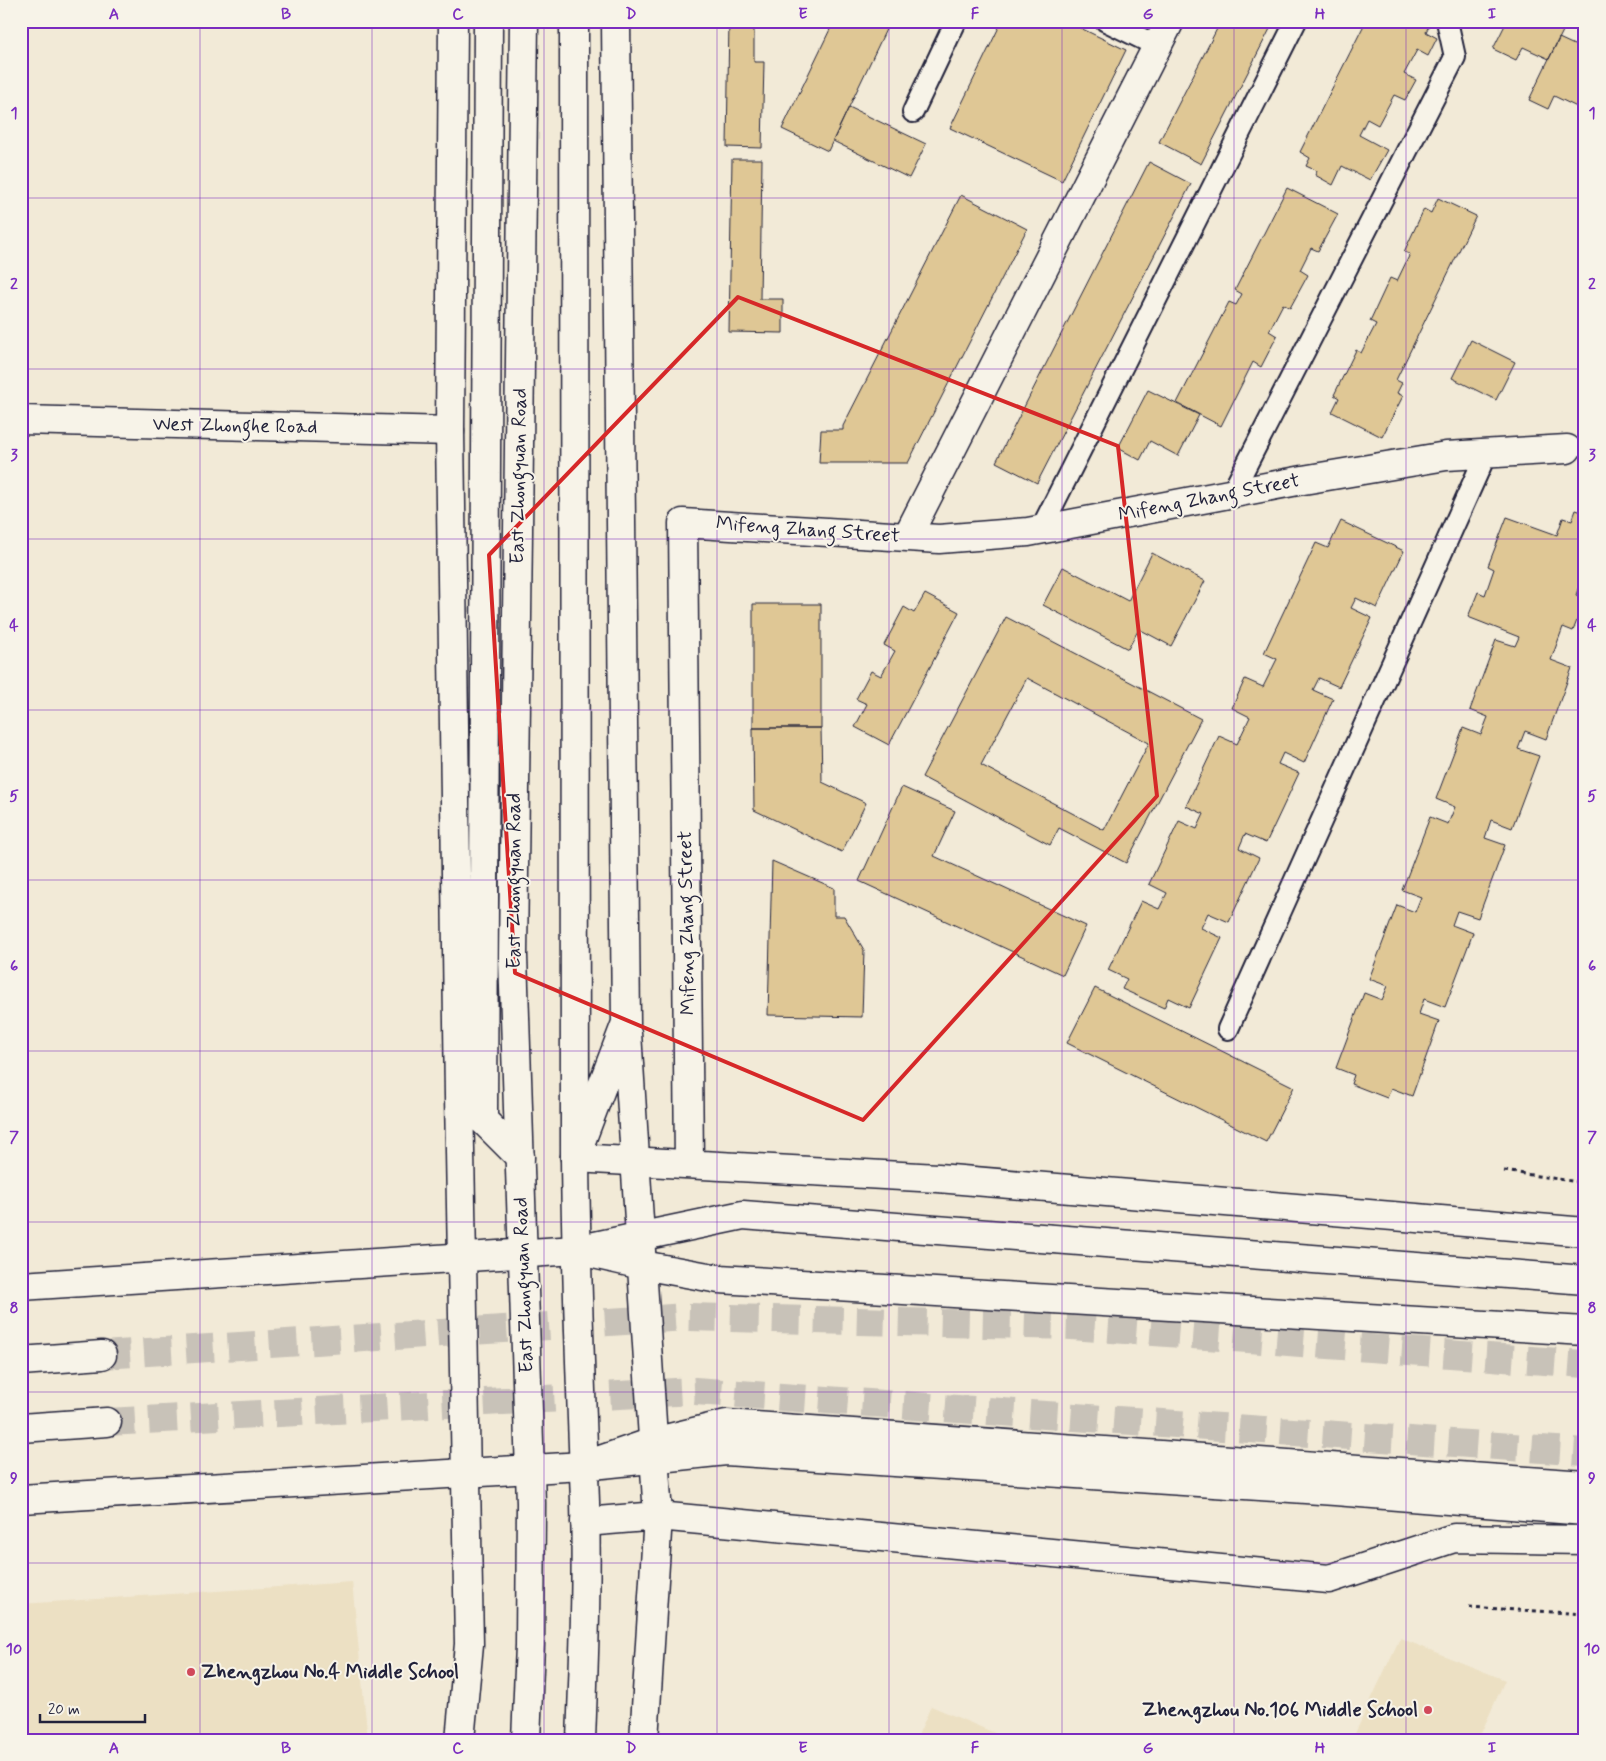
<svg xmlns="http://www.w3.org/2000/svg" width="1606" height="1761" font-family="Mynerve,sans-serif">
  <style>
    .built { fill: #ece0c3 }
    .building { fill: #dfc795; stroke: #22223b; fill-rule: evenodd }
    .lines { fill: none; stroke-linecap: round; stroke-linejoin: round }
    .trunk-tunnel { stroke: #c8c2b8; stroke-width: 28; stroke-dasharray: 28 14; stroke-linecap: butt }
    .service-casing { stroke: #22223b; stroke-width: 24 }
    .minor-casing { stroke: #22223b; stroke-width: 31 }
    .tertiary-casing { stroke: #22223b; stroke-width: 31 }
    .secondary-casing { stroke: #22223b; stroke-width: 31 }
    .primary-casing { stroke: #22223b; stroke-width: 31 }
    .trunk-casing { stroke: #22223b; stroke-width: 31 }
    .path { stroke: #22223b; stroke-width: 3; stroke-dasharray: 4 4; stroke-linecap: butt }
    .service { stroke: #f7f3e8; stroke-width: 20 }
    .minor { stroke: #f7f3e8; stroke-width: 28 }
    .tertiary { stroke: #f7f3e8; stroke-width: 28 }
    .secondary { stroke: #f7f3e8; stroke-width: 28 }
    .primary { stroke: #f7f3e8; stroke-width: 28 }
    .trunk { stroke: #f7f3e8; stroke-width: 28 }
    .marked { fill: none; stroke: #d62828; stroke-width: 4; stroke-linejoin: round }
    .grid { fill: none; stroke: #7b2cbf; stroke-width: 1; stroke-opacity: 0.55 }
    .poi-dot { fill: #d1495b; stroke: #f7f3e8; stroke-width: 2 }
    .labels { text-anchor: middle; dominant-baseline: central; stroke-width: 4; stroke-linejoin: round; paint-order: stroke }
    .street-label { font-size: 20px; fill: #22223b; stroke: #f7f3e8 }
    .poi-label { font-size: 20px; font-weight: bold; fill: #22223b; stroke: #f7f3e8; text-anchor: start }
    .neatline { fill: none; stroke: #7b2cbf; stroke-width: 2 }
    .grid-label { font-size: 16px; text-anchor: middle; font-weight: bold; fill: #7b2cbf }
  </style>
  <rect width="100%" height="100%" fill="#f2ead7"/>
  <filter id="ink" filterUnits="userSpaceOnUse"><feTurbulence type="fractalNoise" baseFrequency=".02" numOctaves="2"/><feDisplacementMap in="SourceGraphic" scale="10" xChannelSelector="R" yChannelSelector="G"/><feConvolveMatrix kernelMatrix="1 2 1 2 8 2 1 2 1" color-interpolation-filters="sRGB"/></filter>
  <g filter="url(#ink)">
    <path class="built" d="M352 1582 368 1740H21V1604Z
      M1400 1638 1505 1680 1478 1740H1352Z
      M931 1706 1011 1740H916Z"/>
    <path class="building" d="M729 21H754V62H764L762 148 727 147Z
      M834 21H890L828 151 782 129Z
      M1002 21H1066L1126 50 1062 181 950 128Z
      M1221 21H1274L1201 164 1159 142Z
      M1366 21H1431L1426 32 1437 38 1428 56 1417 50 1404 74 1416 80 1405 100 1394 95 1378 125 1367 119 1359 135 1387 150 1370 180 1342 166 1333 185 1315 175 1317 171 1306 166 1310 158 1300 152Z
      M1507 21H1568L1549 59 1523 47 1516 60 1493 49Z
      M1559 38 1585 50V96L1579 108 1554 96 1548 109 1529 100Z
      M849 107 926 144 909 178 833 141Z
      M732 159H762L760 299H783V333L729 332Z
      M1149 162 1191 184 1037 483 996 462Z
      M1287 188 1338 214 1318 251 1311 248 1300 270 1308 275 1290 308 1283 304 1269 331 1277 336 1261 367 1253 362 1221 426 1177 403 1229 302 1236 305 1242 294 1235 290Z
      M961 195 1027 229 908 463H819L821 430H843V426Z
      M1438 198 1476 216 1396 380 1402 383 1397 393 1403 396 1382 437 1332 412 1339 398 1334 395 1356 350 1361 353 1376 324 1370 321 1390 278 1397 281 1410 254 1404 252 1424 209 1431 213Z
      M1471 340 1515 362 1496 400 1452 378Z
      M1148 390 1199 415 1178 456 1150 441 1140 460 1118 448Z
      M1576 510 1585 513V581L1581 580 1576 595 1585 599 1573 631 1563 627 1551 660 1572 668 1546 739 1525 731 1518 749 1539 756 1512 828 1491 820 1485 838 1505 845 1478 918 1457 911 1452 925 1473 933 1445 1007 1424 999 1419 1014 1439 1021 1412 1096 1391 1088 1387 1098 1351 1084 1354 1075 1336 1068 1364 993 1382 1000 1388 986 1369 979 1397 905 1415 912 1421 897 1402 890 1430 817 1448 824 1455 807 1436 799 1463 728 1481 735 1488 717 1470 710 1496 640 1515 646 1519 637 1468 617 1478 592 1485 595 1494 569 1488 566 1507 517 1557 535 1563 518 1572 521Z
      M1341 521 1404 551 1377 608 1356 598 1351 608 1372 618 1339 687 1319 678 1313 690 1333 699 1304 763 1283 753 1278 764 1299 773 1266 843 1245 834 1239 848 1259 858 1229 922 1208 913 1201 928 1222 938 1189 1008 1168 998 1164 1008 1122 989 1127 979 1108 970 1141 901 1159 909 1167 893 1149 884 1179 821 1197 829 1204 814 1186 806 1219 736 1237 744 1250 717 1232 708 1245 679 1263 687 1277 659 1264 653 1316 543 1328 548Z
      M1152 553 1205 581 1171 646 1139 629 1128 649 1043 605 1063 567 1128 601Z
      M925 594 959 612 889 745 855 727 867 704 856 699 871 671 881 676 895 651 884 645 904 607 914 613Z
      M753 604H821V728H753Z
      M1006 617 1201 719 1126 863 1059 828 1050 845 922 777ZM1027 678 1149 743 1104 830 981 765Z
      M753 728H821L822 782 866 803 842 852 754 810Z
      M902 787 955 811 934 856 1086 926 1063 975 859 881Z
      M772 861 834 888V916H844L864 950 862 1017 768 1015Z
      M1095 988 1294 1087 1266 1142 1067 1043Z"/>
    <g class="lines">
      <path class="trunk-tunnel" d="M102 1355 687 1317 1072 1326 1585 1364
        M107 1422 695 1391 1585 1452"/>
      <g class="service-casing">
        <path id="service" d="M1106 21 1157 46
          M913 112 956 21
          M1232 493 1455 57 1447 21
          M1041 529 1296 21
          M1228 1029 1486 454"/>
      </g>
      <g class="minor-casing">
        <path id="minor" d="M21 420 450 431
          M907 537 1170 21
          M575 1158 938 1178 1585 1232
          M689 1164 683 523 939 539 1028 532 1303 480 1446 456 1567 449
          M585 1522 658 1516 1329 1579 1454 1538 1585 1540"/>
      </g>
      <g class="tertiary-casing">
        <path id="tertiary" d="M453 21 450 431 459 1096 520 1157
          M627 1033 658 1516 644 1740
          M459 1096 469 1644 460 1740
          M483 1119 488 21
          M575 1157 626 1023 616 21"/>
      </g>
      <g class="secondary-casing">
        <path id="secondary" d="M21 1286 576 1250 642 1265 719 1279 1585 1331
          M21 1499 583 1466 653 1442 726 1424 1585 1485"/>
      </g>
      <g class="primary-casing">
        <path id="primary" d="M524 21 513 956 531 1503 530 1645 526 1740
          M574 21 575 1158C576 1273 581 1387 585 1502 587 1581 584 1661 581 1740"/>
      </g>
      <g class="trunk-casing">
        <path id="trunk" d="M576 1250 743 1215 1585 1280
          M21 1361 102 1355
          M21 1428 107 1422
          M583 1466 726 1451 1335 1491 1585 1511"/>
      </g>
      <path class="path" d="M1504 1171 1585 1183
        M1469 1607 1585 1614"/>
      <use href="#service" class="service"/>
      <use href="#minor" class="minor"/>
      <use href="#tertiary" class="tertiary"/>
      <use href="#secondary" class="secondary"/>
      <use href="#primary" class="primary"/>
      <use href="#trunk" class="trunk"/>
    </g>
  </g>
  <path class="marked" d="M738 297 1118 446 1157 796 863 1120 515 973 489 555Z"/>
  <path class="grid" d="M200 21V1740M372 21V1740M544 21V1740M717 21V1740M889 21V1740M1062 21V1740M1234 21V1740M1406 21V1740M21 198H1585M21 369H1585M21 539H1585M21 710H1585M21 880H1585M21 1051H1585M21 1222H1585M21 1392H1585M21 1563H1585"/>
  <g class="poi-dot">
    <circle cx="191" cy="1672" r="5"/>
    <circle cx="1428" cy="1710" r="5"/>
  </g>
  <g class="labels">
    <g class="street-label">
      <text transform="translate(235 426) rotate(1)">West Zhonghe Road</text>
      <text transform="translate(519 476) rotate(-89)">East Zhongyuan Road</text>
      <text transform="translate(1209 498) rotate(-11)">Mifeng Zhang Street</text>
      <text transform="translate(808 530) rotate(4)">Mifeng Zhang Street</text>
      <text transform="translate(514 881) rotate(-90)">East Zhongyuan Road</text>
      <text transform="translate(687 923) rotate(-91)">Mifeng Zhang Street</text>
      <text transform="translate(524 1285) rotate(-92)">East Zhongyuan Road</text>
    </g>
    <g class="poi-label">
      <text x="201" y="1672">Zhengzhou No.4 Middle School</text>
      <text x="1418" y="1710" text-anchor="end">Zhengzhou No.106 Middle School</text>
    </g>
  </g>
  <rect width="1606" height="1761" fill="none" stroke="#f7f3e8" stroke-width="55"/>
  <path d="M40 1714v8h105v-8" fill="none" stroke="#22223b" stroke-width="2.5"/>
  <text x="48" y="1714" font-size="15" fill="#22223b" stroke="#f7f3e8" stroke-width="4" paint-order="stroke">20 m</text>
  <rect x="28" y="28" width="1550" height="1706" class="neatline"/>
  <g class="grid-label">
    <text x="114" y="19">A</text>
    <text x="286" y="19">B</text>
    <text x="458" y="19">C</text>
    <text x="631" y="19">D</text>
    <text x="803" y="19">E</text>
    <text x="975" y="19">F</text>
    <text x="1148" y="19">G</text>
    <text x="1320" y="19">H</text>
    <text x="1492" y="19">I</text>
    <text x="14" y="118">1</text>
    <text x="1592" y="118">1</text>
    <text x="14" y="289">2</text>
    <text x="1592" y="289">2</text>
    <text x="14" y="460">3</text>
    <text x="1592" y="460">3</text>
    <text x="14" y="630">4</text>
    <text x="1592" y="630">4</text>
    <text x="14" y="801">5</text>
    <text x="1592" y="801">5</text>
    <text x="14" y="971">6</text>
    <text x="1592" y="971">6</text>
    <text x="14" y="1142">7</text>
    <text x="1592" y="1142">7</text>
    <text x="14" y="1313">8</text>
    <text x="1592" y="1313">8</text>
    <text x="14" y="1483">9</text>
    <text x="1592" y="1483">9</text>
    <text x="14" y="1654">10</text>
    <text x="1592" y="1654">10</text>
    <text x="114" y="1753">A</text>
    <text x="286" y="1753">B</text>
    <text x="458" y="1753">C</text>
    <text x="631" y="1753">D</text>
    <text x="803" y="1753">E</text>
    <text x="975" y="1753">F</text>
    <text x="1148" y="1753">G</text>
    <text x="1320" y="1753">H</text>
    <text x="1492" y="1753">I</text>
  </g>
</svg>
